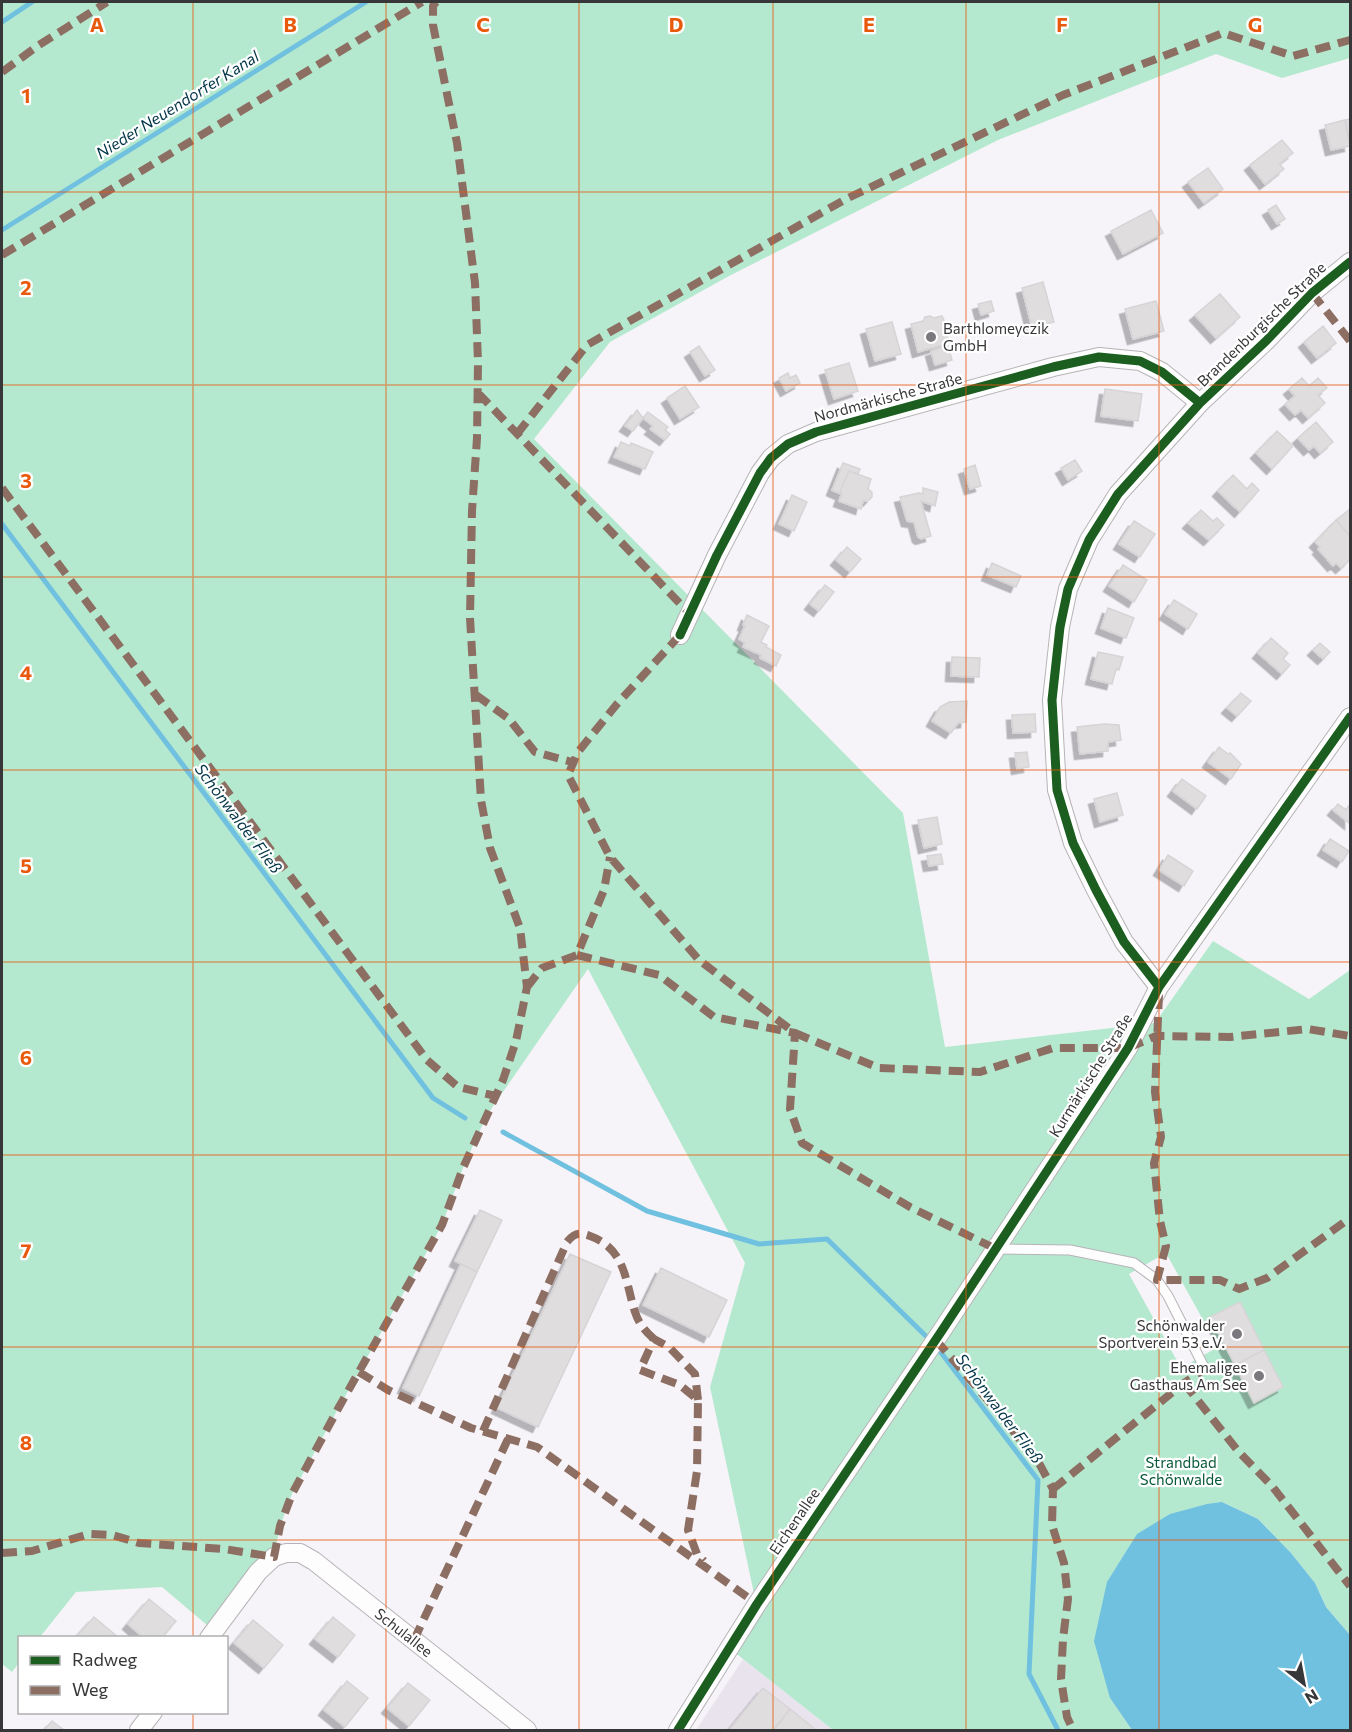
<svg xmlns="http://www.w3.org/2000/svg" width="1352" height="1732" font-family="Commissioner,sans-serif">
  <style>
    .built { fill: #e9e3ed }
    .green { fill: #b5e9cf; fill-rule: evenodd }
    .water { fill: #70c0e0 }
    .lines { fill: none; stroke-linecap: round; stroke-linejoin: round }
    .stream { stroke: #70c0e0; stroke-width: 5 }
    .building { fill: #e0dddf; stroke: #d7d4d6; stroke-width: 1.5; filter: url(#shadow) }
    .lane-casing { stroke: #b7b4b8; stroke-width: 11 }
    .street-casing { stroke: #b7b4b8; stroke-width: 20 }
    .lane { stroke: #fefdfe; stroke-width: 9 }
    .street { stroke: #fefdfe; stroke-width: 18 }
    .quiet { stroke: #8d6e63; stroke-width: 8; stroke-dasharray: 15 8; stroke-linecap: butt }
    .cycleway-casing { stroke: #fff; stroke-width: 13 }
    .cycleway { stroke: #1b5e20; stroke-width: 9 }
    .grid { fill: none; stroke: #e8590c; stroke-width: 1.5; stroke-opacity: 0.55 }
    .poi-dot { fill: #7a787c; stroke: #fff; stroke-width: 2 }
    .labels { text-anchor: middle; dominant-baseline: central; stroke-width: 4.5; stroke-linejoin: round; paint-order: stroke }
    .street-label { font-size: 15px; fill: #373639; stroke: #fff }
    .poi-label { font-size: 15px; fill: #373639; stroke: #fff; text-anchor: end }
    .park-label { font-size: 15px; fill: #075838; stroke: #fff }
    .water-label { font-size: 16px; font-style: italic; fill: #023548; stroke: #fff }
    .grid-label { font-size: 20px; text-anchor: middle; font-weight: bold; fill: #e8590c; stroke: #fff; stroke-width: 4.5; stroke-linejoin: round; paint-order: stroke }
  </style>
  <defs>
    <filter id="shadow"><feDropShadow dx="-5.5" dy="5.5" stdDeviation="0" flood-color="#0004"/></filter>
  </defs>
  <rect width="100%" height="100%" fill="#f7f4f9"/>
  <path class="built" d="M743 1659 833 1730H696Z"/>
  <path class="green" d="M2 2H1350V58L1282 78 1216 54 998 140 729 276 610 342 534 439 903 813 945 1047 1155 1023 1213 941 1309 999 1350 970V1635L1326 1607 1315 1583 1291 1553 1258 1519 1222 1502 1110 1698 1132 1730H833L729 1648 756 1603 710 1387 745 1263 588 969 487 1115 463 1168 442 1225 339 1407 292 1494 280 1526 274 1557 214 1631 162 1587 76 1592 40 1637 20 1638 19 1663 12 1672 2 1664ZM1166 1253 1218 1347 1181 1368 1129 1274Z"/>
  <path class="water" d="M1222 1502 1258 1519 1291 1553 1315 1583 1326 1607 1350 1635V1730H1132L1110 1698 1094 1641 1107 1582 1137 1534 1170 1514 1207 1504Z"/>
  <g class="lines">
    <path class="stream" d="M2 22 32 2
      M2 230 366 2
      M2 524 433 1098 465 1118
      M503 1132 647 1211 759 1244 827 1239 936 1346 1038 1480 1029 1674 1058 1730"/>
  </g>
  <path class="building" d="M1350 119V142L1345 120Z
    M1345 120 1350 146 1331 150 1325 125Z
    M1282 140 1293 153 1279 164 1284 169 1265 184 1250 165Z
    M1208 168 1223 189 1204 203 1188 182Z
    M1276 205 1285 219 1277 224 1268 210Z
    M1151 210 1163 233 1123 254 1111 231Z
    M1043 282 1054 322 1032 328 1022 288Z
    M1220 294 1240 317 1216 338 1195 315Z
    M991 301 994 311 981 315 978 304Z
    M1156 301 1164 331 1133 339 1125 309Z
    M930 316 934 318 942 316 947 327 946 330 949 343 918 352 911 324 923 321 925 317Z
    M892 322 901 354 875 361 866 329Z
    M1323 326 1336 343 1317 358 1304 342Z
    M699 346 715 370 705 376 690 352Z
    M948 346 952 360 935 365 931 351Z
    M849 363 858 391 834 399 825 370Z
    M788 373 790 378 796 375 800 383 786 391 779 378Z
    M1302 378 1309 386 1318 378 1327 388 1318 395 1325 403 1308 418 1301 410 1295 415 1285 404 1295 396 1289 389Z
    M685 386 699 407 680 419 667 398Z
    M1105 389 1142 394 1138 421 1101 416Z
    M637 410 643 418 633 431 625 426Z
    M648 412 668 427 665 430 670 434 665 440 650 429 653 426 643 418Z
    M1316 422 1333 442 1320 453 1314 446 1309 450 1298 438Z
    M1277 431 1293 446 1272 469 1256 453Z
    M621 442 630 446 631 443 653 452 645 469 614 457Z
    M1075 460 1082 471 1068 480 1061 468Z
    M843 463 860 469 858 474 849 471 840 491 841 494 832 490Z
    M975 465 981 486 970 489 964 469Z
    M849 471 871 479 868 489 872 492V497L868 501H863L861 509 839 501 842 493 840 491Z
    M1233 475 1247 489 1252 483 1259 490 1240 512 1218 491Z
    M923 488 938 492 935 506 921 501 931 536 921 539 918 537 914 522 907 521 900 497 919 493 923 494Z
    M792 495 807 502 794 531 779 524Z
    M1350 509V536L1336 520Z
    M1201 510 1213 521 1217 518 1224 525 1209 540 1188 523Z
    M1336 520 1350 536V560L1341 568 1336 563 1333 566 1318 549 1320 547 1315 542Z
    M1134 521 1155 534 1140 557 1119 544Z
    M847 547 861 559 850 572 836 560Z
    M992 563 1021 576 1016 587 987 575Z
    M1123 565 1147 580 1134 602 1109 586Z
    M825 585 834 592 819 611 810 604Z
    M1174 600 1197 614 1188 629 1165 614Z
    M1108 608 1134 618 1126 638 1101 628Z
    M747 615 769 626 761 642 767 645 766 647 781 655 776 666 760 658 761 655 743 647 745 643 739 639 745 626 743 625Z
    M1271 638 1288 653 1283 659 1290 665 1282 674 1258 653Z
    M1320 643 1330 652 1323 659 1313 650Z
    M1098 652 1123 657 1119 670 1116 669 1112 684 1091 679Z
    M952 657 980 658 979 677 951 676Z
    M1241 693 1251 701 1237 716 1227 708Z
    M967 701 966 722 958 723 951 733 932 721 940 707 949 702Z
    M1035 714 1036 732 1013 733 1012 715Z
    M1104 724 1119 725 1121 740 1108 742V751L1080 754 1077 727Z
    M1219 747 1228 754 1230 753 1241 764 1231 779 1208 762Z
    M1027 752 1029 767 1017 769 1015 753Z
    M1182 779 1206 796 1197 809 1173 791Z
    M1117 793 1123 815 1100 822 1094 799Z
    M1338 804 1346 810 1350 804V824L1333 810Z
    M937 817 942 844 924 848 918 820Z
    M1330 839 1349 851 1342 862 1323 850Z
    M941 854 943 864 929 866 927 856Z
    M1168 855 1193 871 1184 886 1159 870Z
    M480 1210 502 1220 477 1272 455 1261Z
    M570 1254 611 1272 538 1427 497 1408Z
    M461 1264 477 1272 419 1396 403 1388Z
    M661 1268 727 1300 709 1337 643 1305Z
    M1240 1302 1264 1350 1235 1365 1210 1317Z
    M1264 1350 1283 1387 1254 1403 1235 1365Z
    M149 1599 176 1621 162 1638H144L128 1624Z
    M94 1617 118 1637V1638H75Z
    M333 1617 355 1635 338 1657 315 1639Z
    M253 1620 283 1645 264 1668 234 1643Z
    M347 1681 368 1698 345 1727 324 1710Z
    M408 1683 430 1700 409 1726 387 1708Z
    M763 1688 790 1709 773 1730H729Z
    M790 1709 816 1730H777L775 1729Z
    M52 1721 64 1730H44Z"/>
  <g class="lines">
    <g class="lane-casing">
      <path id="lane" d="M996 1249 1070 1250 1134 1263 1157 1280 1168 1296 1205 1369"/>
    </g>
    <g class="street-casing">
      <path id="street" d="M680 635 717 555 760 473 771 458 788 444 816 432 1053 367 1099 357 1140 361 1162 372 1200 403
        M1159 987 1124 942 1096 890 1073 843 1057 790 1052 700 1060 627 1068 589 1089 540 1118 494 1200 403 1266 341 1312 293 1350 262
        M209 1638 258 1572 274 1557 286 1553H300L314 1561 527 1730
        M139 1730 153 1712
        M678 1730 757 1604 941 1332 1128 1048 1159 987 1350 717"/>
    </g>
    <use href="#lane" class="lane"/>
    <use href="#street" class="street"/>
    <path class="quiet" d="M2 72 39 45 107 2
      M2 255 422 2
      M1312 293 1350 341
      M478 393 690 614
      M517 434 587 345 846 199 1063 95 1223 33 1293 56 1350 40
      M2 488 427 1060 458 1087 496 1096
      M680 635 617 704 578 752 568 775 610 857 699 960 795 1033 879 1068 980 1072 1053 1048H1128L1156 1036 1230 1037 1308 1029 1350 1036
      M476 695 509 719 535 752 572 762
      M577 955 659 975 714 1017 795 1033 790 1109 802 1143 910 1207 996 1249
      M527 987 542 968 577 955 604 890 610 857
      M1159 994 1155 1092 1161 1137 1154 1163 1160 1221 1166 1246 1157 1280H1220L1239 1289 1267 1278 1350 1218
      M936 1340 998 1412 1040 1465 1053 1489 1052 1525 1064 1563 1068 1599 1063 1639 1061 1679 1067 1717 1073 1730
      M359 1372 388 1390 471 1428 537 1447 757 1604
      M1184 1383 1238 1451 1272 1486 1350 1586
      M698 1400 695 1374 669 1347 654 1339 640 1370 680 1385 698 1400 697 1471 688 1530 697 1554 704 1561
      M483 1431 567 1242C574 1233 579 1232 590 1236 626 1249 625 1281 635 1312 639 1324 645 1331 654 1339
      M1053 1489 1184 1383 1205 1369
      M2 1553 32 1551 89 1534 112 1535 139 1543 224 1549 274 1557 280 1526 292 1494 339 1407 442 1225 463 1168 503 1080 516 1041 527 987 520 928 490 848 481 800 470 618 472 511 477 438 478 362 475 283 457 143 433 25V6L436 2
      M414 1640 508 1439"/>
    <g class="cycleway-casing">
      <path id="cycleway" d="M680 635 717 555 760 473 771 458 788 444 816 432 1053 367 1099 357 1140 361 1162 372 1200 403
        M1159 987 1124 942 1096 890 1073 843 1057 790 1052 700 1060 627 1068 589 1089 540 1118 494 1200 403 1266 341 1312 293 1350 262
        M678 1730 757 1604 941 1332 1128 1048 1159 987 1350 717"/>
    </g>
    <use href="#cycleway" class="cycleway"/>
  </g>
  <path class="grid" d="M193 2V1638M386 2V1730M579 2V1730M773 2V1730M966 2V1730M1159 2V1730M2 192H1350M2 385H1350M2 577H1350M2 770H1350M2 962H1350M2 1155H1350M2 1347H1350M2 1540H1350M193 1712V1730"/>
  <g class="poi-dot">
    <circle cx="931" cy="337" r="6"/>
    <circle cx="1237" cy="1334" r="6"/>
    <circle cx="1259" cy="1376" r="6"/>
  </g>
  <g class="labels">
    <g class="street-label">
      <text transform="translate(1261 324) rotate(-44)">Brandenburgische Straße</text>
      <text transform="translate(888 397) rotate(-15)">Nordmärkische Straße</text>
      <text transform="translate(1090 1075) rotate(-58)">Kurmärkische Straße</text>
      <text transform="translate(794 1521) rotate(-56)">Eichenallee</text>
      <text transform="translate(404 1632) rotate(38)">Schulallee</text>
    </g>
    <g class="poi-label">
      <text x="943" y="328" text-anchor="start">Barthlomeyczik<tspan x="943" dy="17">GmbH</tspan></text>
      <text x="1225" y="1325">Schönwalder<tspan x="1225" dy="17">Sportverein 53 e.V.</tspan></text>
      <text x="1247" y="1367">Ehemaliges<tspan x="1247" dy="17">Gasthaus Am See</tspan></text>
    </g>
    <g class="park-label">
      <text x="1181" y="1462">Strandbad<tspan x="1181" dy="17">Schönwalde</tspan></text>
    </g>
    <g class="water-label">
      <text transform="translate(177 104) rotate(-32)">Nieder Neuendorfer Kanal</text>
      <text transform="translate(239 818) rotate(53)">Schönwalder Fließ</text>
      <text transform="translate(1000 1408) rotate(53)">Schönwalder Fließ</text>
    </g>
  </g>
  <g class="grid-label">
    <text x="97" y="32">A</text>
    <text x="290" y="32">B</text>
    <text x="483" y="32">C</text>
    <text x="676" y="32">D</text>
    <text x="869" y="32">E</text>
    <text x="1062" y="32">F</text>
    <text x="1255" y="32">G</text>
    <text x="26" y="103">1</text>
    <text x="26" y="295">2</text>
    <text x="26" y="488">3</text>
    <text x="26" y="680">4</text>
    <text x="26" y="873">5</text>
    <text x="26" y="1065">6</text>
    <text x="26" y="1258">7</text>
    <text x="26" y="1450">8</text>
  </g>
  <rect width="1352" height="1732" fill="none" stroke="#373639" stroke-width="6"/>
  <rect x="18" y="1636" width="210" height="78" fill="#ffffff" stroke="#afafb0" stroke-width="1.5"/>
  <rect x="30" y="1656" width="30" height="9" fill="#1b5e20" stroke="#afafb0" stroke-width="1.5"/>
  <text x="72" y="1666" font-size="18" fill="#373639">Radweg</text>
  <rect x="30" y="1686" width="30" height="9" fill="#8d6e63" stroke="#afafb0" stroke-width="1.5"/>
  <text x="72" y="1696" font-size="18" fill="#373639">Weg</text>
  <g transform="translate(1304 1684) rotate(149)" stroke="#ffffff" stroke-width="4.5" paint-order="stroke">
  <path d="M0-4.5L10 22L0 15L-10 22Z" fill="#373639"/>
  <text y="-9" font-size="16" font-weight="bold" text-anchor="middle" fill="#373639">N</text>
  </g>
</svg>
